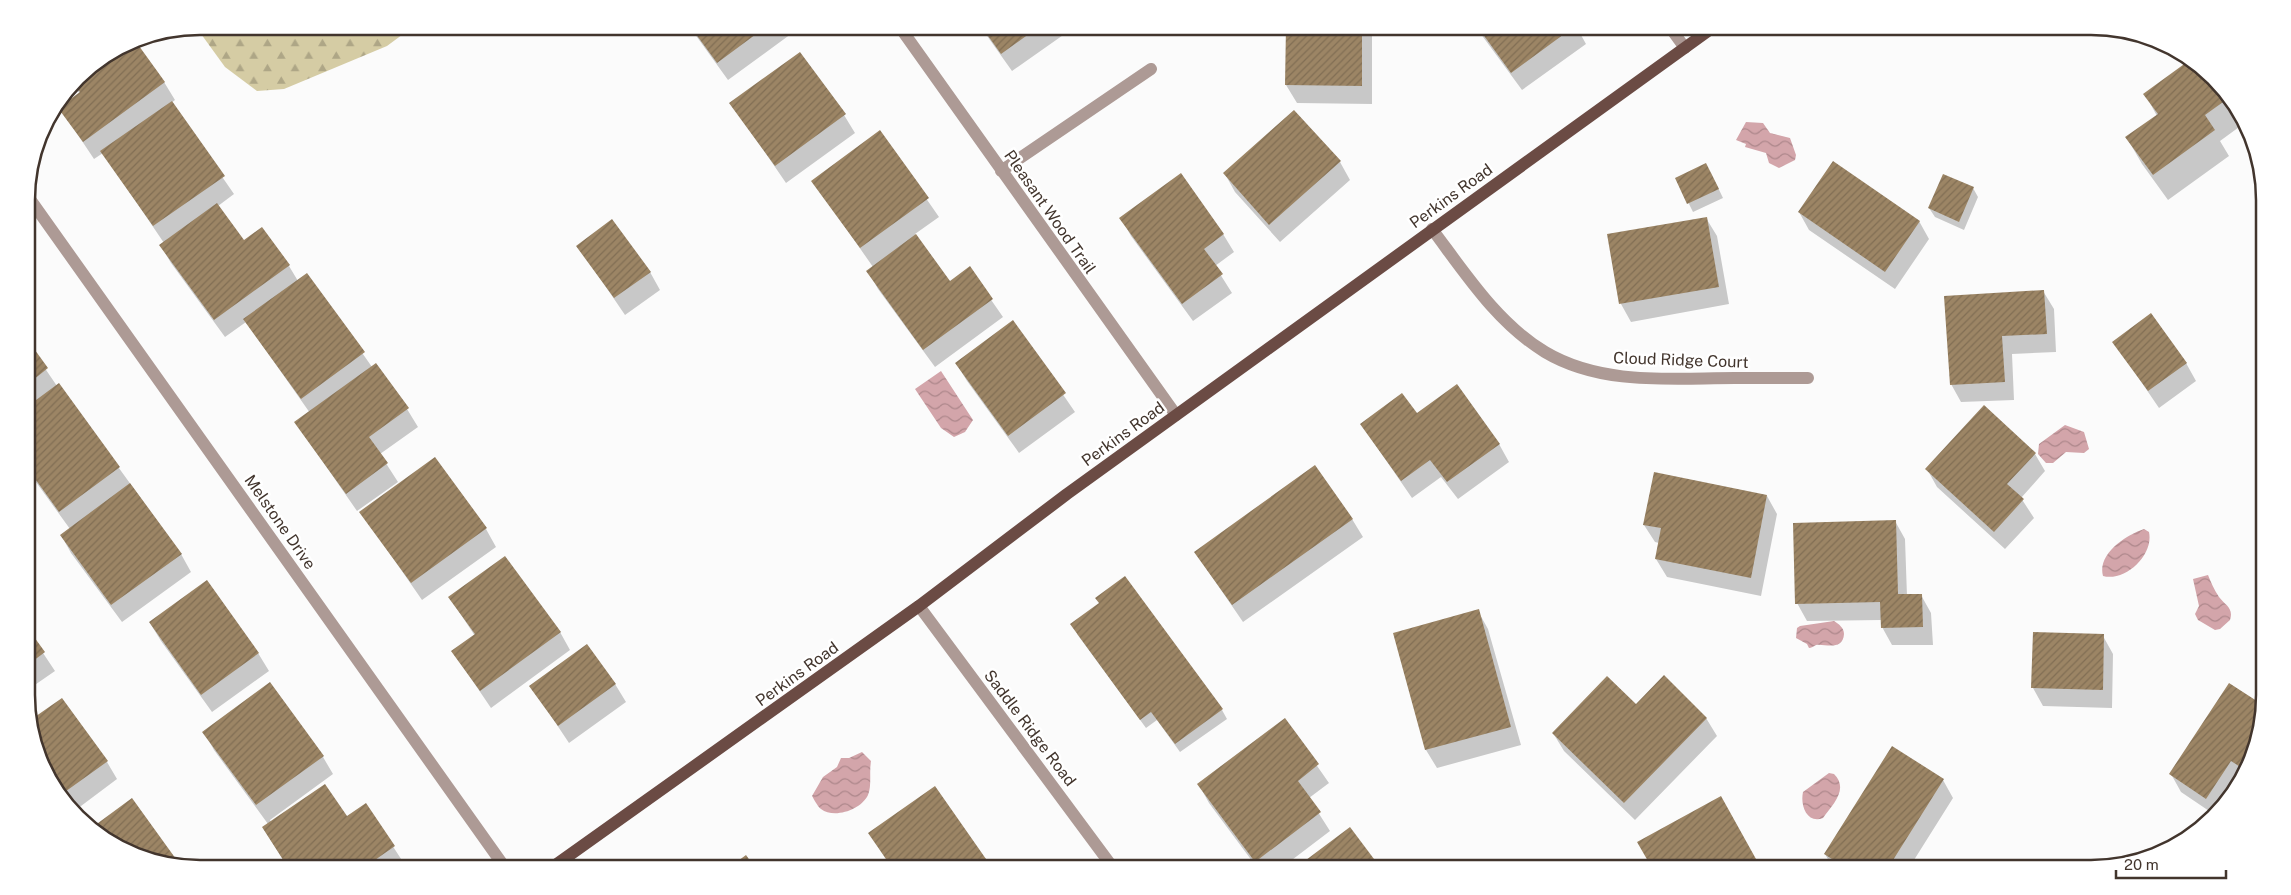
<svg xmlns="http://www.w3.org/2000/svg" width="2291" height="895" font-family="'Public Sans',sans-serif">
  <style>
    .forest { fill: url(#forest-firs) }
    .water { fill: url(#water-waves) }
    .shadow { fill: #0003 }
    .building { fill: url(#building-hatch) }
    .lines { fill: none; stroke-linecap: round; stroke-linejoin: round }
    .minor { stroke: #ad9a95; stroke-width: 12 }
    .major { stroke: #6b4b44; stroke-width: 12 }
    .labels { text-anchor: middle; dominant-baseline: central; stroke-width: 5; stroke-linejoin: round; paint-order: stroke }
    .street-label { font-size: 16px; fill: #42352d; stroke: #fff }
    .rim { fill: none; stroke: #42352d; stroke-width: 2.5 }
  </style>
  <defs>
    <pattern id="forest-firs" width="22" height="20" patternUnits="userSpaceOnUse" patternTransform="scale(1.25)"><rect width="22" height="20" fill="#d5cca4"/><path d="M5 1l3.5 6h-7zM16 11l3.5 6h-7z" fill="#aea686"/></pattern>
    <pattern id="water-waves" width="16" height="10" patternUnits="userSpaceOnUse" patternTransform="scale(1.25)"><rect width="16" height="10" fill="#d3a5aa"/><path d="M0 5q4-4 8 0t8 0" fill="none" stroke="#ad878b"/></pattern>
    <pattern id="building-hatch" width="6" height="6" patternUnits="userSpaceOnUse" patternTransform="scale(1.25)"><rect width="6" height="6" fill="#9c8565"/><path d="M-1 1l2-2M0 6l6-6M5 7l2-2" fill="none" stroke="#816e54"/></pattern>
  </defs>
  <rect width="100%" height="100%" fill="#fbfbfb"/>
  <path class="forest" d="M414 26 387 46 284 89 257 91 225 67 196 27Z"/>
  <path class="water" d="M1746 122 1763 123 1770 133 1790 138 1796 155 1795 160 1779 168 1769 163 1766 153 1745 147 1746 144 1736 140Z
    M941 371 973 420 965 432 954 437 941 428 915 389Z
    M2065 425 2084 432 2089 449 2084 453 2066 452 2053 463H2046L2038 454 2039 444Z
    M2144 529 2149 532C2154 555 2125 582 2103 576 2097 554 2126 535 2144 529Z
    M2208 575C2211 582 2214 590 2219 597 2225 605 2234 608 2230 620L2220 629 2215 630 2198 620 2195 614 2199 606 2193 579Z
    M1834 621C1839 624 1844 628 1844 634 1843 652 1823 643 1816 645 1814 646 1811 648 1809 648L1807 644 1796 638 1797 628 1800 626Z
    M862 752 871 761C869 772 872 785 868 795 861 810 834 819 821 809 817 806 814 799 812 796L823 777 837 767 841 758H849Z
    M1829 773 1834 774C1849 789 1833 804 1823 818 1807 824 1800 806 1803 792Z"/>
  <path class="shadow" d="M689 26H793L795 31 728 80Z
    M980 26H1076L1012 71Z
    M1287 26H1372V104L1297 103 1286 85Z
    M1475 26H1576L1586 44 1522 90Z
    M133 40 164 82 175 100 171 103 234 194 218 206 244 242 289 266 298 281 307 274 372 367 407 409 418 427 380 454 398 482 357 511 296 423 310 413 246 322 225 337 171 263 161 246 164 243 103 153 94 159 60 108 80 94 73 85 85 70Z
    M2188 63 2222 86 2246 122 2220 141 2229 156 2168 200 2142 164 2127 138 2157 116 2145 94Z
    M731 103 844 115 855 133 786 183Z
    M880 132 939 217 915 234 950 282 969 268 1003 317 935 367 878 289 868 271 873 267 813 181Z
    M1340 162 1350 180 1280 242 1235 192 1225 174Z
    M1711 173 1723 198 1693 212 1676 178Z
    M1973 188 1978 197 1964 230 1935 217 1929 208Z
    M1799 212 1919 221 1929 239 1895 289 1809 230Z
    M1121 218 1223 234 1234 252 1215 266 1232 293 1193 321 1131 236Z
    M1706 218 1717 236 1729 304 1631 322 1621 304 1608 235Z
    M578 246 650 272 660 290 625 315Z
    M2043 291 2054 309 2056 352 2012 354 2014 400 1961 402 1951 384Z
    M1013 322 1075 412 1019 453 967 381 956 363Z
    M27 342 57 386 59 385 181 554 191 572 122 622 71 553 61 535 70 529 28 471Z
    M2114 342 2186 363 2196 381 2159 408Z
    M1417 415 1499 444 1509 462 1458 499 1441 477 1412 498 1361 424Z
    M2035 454 2045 471 2021 498 2034 518 2005 549 1937 487 1927 469Z
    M1767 496 1777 514 1761 596 1667 577 1656 559 1659 543 1655 542 1644 525Z
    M361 512 486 529 496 547 422 600Z
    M1352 519 1363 537 1243 622 1195 552Z
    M1895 521 1905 539 1907 596 1921 595 1931 613 1933 645H1892L1882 627V620L1807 621 1797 603Z
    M450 598 560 632 570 650 491 708 453 652 475 636Z
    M1100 604 1222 710 1227 719 1180 752 1157 720 1146 728 1077 634Z
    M1478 611 1488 629 1521 745 1437 768 1426 750 1394 634Z
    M150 623 258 653 269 671 212 712 161 641Z
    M29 632 55 671 29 689Z
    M2103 636 2113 654 2112 708 2043 706 2033 688Z
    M615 684 626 702 569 743 531 686Z
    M2230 684 2263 706 2255 751 2241 779 2215 815 2181 792 2171 774Z
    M1636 706 1706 718 1717 736 1635 820 1564 751 1553 733Z
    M1285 720 1329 783 1309 798 1330 831 1280 869H1258L1209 803 1199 785Z
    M30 723 107 762 117 779 73 812 69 809 30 729Z
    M204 732 323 757 333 774 270 820 271 822 347 818 366 805 405 865 399 869H289L263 828 268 824 214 750Z
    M1943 780 1953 798 1909 868H1833L1825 854Z
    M1731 815 1760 868H1653L1639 842Z
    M95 827 179 865 144 859Z
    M870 834 991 869H892Z
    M1376 863 1379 869H1297Z"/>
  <path class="building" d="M690 26H767L717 63Z
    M981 26H1040L1001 54Z
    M1286 26H1362V86L1285 85Z
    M1477 26H1575L1511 73Z
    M134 39 165 82 83 142 58 108 80 92 74 84 85 70Z
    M800 52 846 114 775 166 729 103Z
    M2187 62 2222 86 2230 97 2205 115 2215 130 2153 175 2125 137 2158 114 2143 94Z
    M172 101 225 176 153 226 100 151Z
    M1294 110 1341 161 1269 225 1223 173Z
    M880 130 929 198 860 248 811 181Z
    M1833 161 1920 221 1885 272 1798 212Z
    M1706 163 1719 189 1687 204 1675 178Z
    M1181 173 1224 234 1204 249 1223 274 1182 304 1119 218Z
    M1943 174 1974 187 1959 222 1928 208Z
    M217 203 244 240 262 227 290 265 214 320 159 245Z
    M1707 217 1719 287 1619 304 1607 234Z
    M612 219 651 272 614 298 576 246Z
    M916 234 950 281 970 266 993 299 923 350 866 271Z
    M2263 262V264L2264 276 2257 267Z
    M307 273 365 352 301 399 243 319Z
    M2044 290 2047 334 2002 336 2005 382 1950 385 1944 296Z
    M2151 313 2187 363 2148 391 2112 342Z
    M1013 320 1066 393 1008 436 955 363Z
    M27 339 48 368 28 384Z
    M376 363 409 408 369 437 388 463 346 494 294 422Z
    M59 383 120 467 59 512 28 469V406Z
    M1457 384 1500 444 1447 482 1430 460 1401 481 1360 424 1402 393 1417 413Z
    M1984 405 2036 453 2007 484 2024 499 1994 532 1925 469Z
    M435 457 487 528 411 583 359 512Z
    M1315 465 1353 519 1232 605 1194 552Z
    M1654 472 1767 495 1751 578 1655 559 1661 528 1643 525Z
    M130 483 182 554 111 605 60 535Z
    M1896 520 1898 594H1922L1923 627 1881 628 1880 602 1795 604 1793 523Z
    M505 556 561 632 480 691 451 651 475 634 448 597Z
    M1125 576 1223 709 1175 744 1151 712 1140 720 1070 624 1099 603 1095 598Z
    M207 580 259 653 201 695 149 622Z
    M1479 609 1511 727 1425 750 1393 633Z
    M29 630 45 652 29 664Z
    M2033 632 2104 634 2103 690 2031 688Z
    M587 644 616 684 558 726 529 686Z
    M1664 675 1707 718 1624 803 1552 733 1607 676 1636 704Z
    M270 682 324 756 256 805 202 732Z
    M2229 683 2263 705 2255 751 2245 770 2231 761 2206 799 2169 774Z
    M62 698 108 761 62 794 30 729 29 721Z
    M1285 718 1319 764 1298 781 1321 812 1255 862 1197 784Z
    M1892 746 1944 779 1888 868H1846L1824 854Z
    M325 784 347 816 366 803 395 846 362 869H289L262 827Z
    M935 786 993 869H893L868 833Z
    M1721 796 1761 868H1652L1637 842Z
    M132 798 181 866 144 859 94 826Z
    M1350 827 1377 863 1369 869H1294Z
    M746 855 756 869H727Z"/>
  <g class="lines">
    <path class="minor" d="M899 26 1176 415
      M1669 26 1685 48
      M1001 171 1151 69
      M27 195 506 869
      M1432 229C1465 273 1497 323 1545 352 1602 386 1672 378 1735 378 1759 378 1784 378 1808 378
      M919 606 1114 869"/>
    <path class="major" d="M550 869 919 606 1067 494 1715 26"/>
  </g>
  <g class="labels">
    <g class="street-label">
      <text transform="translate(1451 196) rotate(-36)">Perkins Road</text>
      <text transform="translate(1050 212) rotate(55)">Pleasant Wood Trail</text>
      <text transform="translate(1681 360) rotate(2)">Cloud Ridge Court</text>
      <text transform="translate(1123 434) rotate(-36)">Perkins Road</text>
      <text transform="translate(280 522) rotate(55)">Melstone Drive</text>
      <text transform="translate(797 674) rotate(-36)">Perkins Road</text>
      <text transform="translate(1030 728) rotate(53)">Saddle Ridge Road</text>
    </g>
  </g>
  <path d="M0 0H2291V895H0ZM200 35H2091A165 165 0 0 1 2256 200V695A165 165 0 0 1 2091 860H200A165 165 0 0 1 35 695V200A165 165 0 0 1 200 35Z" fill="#fff" fill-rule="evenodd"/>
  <path class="rim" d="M200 35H2091A165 165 0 0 1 2256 200V695A165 165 0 0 1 2091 860H200A165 165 0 0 1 35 695V200A165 165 0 0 1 200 35Z"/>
  <path d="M2116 870v8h110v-8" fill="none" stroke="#42352d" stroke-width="2.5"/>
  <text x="2124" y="870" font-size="15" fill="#42352d" stroke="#ffffff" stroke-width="4" paint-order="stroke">20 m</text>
</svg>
